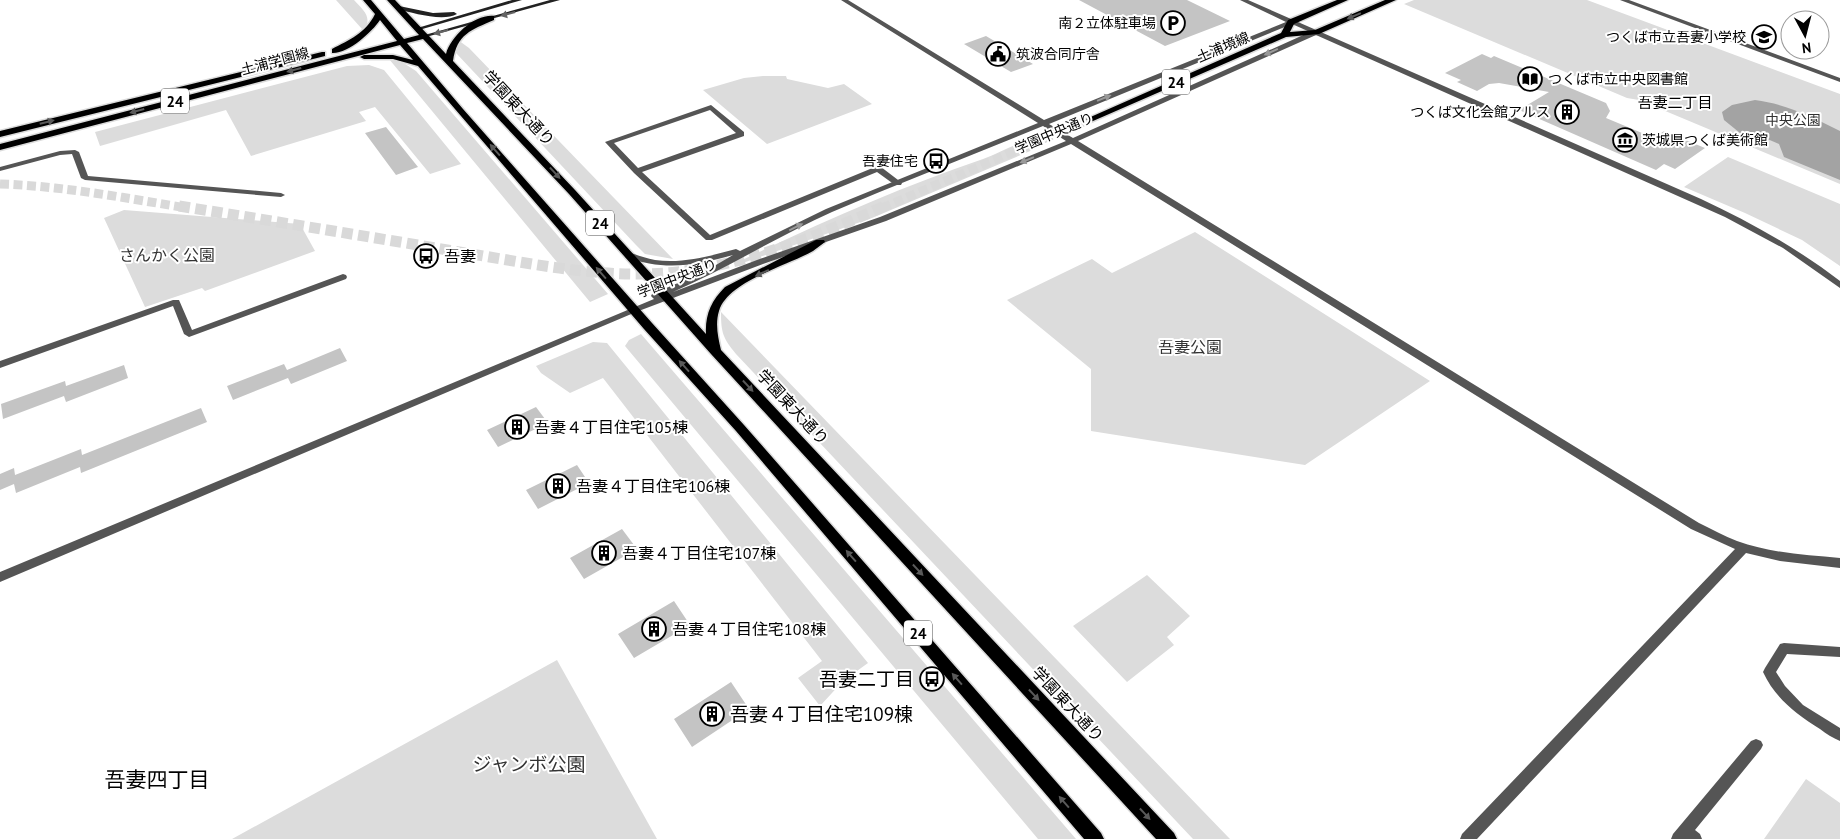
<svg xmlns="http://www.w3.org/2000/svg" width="1840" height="839" font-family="'PT Sans','Noto Sans JP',sans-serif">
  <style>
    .green { fill: #dcdcdc }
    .water { fill: #a3a3a3 }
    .building { fill: #c4c4c4 }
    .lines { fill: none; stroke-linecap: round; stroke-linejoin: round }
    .primary-tunnel-far1 { stroke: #d9d9d9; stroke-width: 9; stroke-dasharray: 9 4.5; stroke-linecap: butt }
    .primary-tunnel { stroke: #d9d9d9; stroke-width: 11; stroke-dasharray: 11 5.5; stroke-linecap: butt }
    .primary-casing { stroke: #dbdbdb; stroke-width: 3 }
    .minor { fill: #555; fill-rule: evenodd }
    .tertiary { fill: #555; fill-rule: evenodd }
    .secondary { fill: #222; fill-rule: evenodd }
    .primary { fill: #000; fill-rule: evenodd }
    .oneway { fill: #646464 }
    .oneway2 { fill: #595959 }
    .oneway3 { fill: #999 }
    .labels { text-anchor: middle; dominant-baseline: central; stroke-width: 4; stroke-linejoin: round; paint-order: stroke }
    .far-poi-label { font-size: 14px; fill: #000; stroke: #fff; text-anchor: end }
    .far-street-label { font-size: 14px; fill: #000; stroke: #fff }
    .far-park-label { font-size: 14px; fill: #333; stroke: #fff }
    .shield { fill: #fff; stroke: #4c4c4c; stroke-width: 1 }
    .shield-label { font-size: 15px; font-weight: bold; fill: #000 }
    .far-neighbourhood-label { font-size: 15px; fill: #000; stroke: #fff }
    .street-label { font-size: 16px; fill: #000; stroke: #fff }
    .park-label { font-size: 16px; fill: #333; stroke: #fff }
    .poi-label { font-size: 16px; fill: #000; stroke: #fff; text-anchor: start }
    .near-poi-label { font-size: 19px; fill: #000; stroke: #fff; text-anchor: end }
    .near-park-label { font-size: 19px; fill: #333; stroke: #fff }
    .near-neighbourhood-label { font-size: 21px; fill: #000; stroke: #fff }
  </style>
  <rect width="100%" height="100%" fill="#fff"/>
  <path class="green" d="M336 0H354C363 10 372 16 365 29H362Z
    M1414 0H1587L1840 94V184L1639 100 1627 98 1404 4Z
    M458 40 469 48 673 259 645 254 636 245 456 53 455 50Z
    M389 59 402 62 416 71 608 294 590 302Z
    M369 65 384 70 461 164 430 174 375 107 359 112 366 121 251 156 226 110 100 146 95 132 347 66Z
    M763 76H786L787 79 828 88 844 84 872 104 767 144 703 90 744 78Z
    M1033 140 1039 144 1035 149 872 218 737 265 736 263C817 224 898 188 983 159 1000 153 1015 143 1033 140Z
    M1728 157 1840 204V266L1802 240 1745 213 1684 187Z
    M124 210 300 224 315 251 205 291 202 288 145 307 104 218Z
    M1195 232 1430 381 1305 465 1091 431V369L1007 300 1092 259 1112 273Z
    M721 312 1230 839H1193L736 354C723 338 721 333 721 312Z
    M641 334 1076 839H1038L625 346 629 340Z
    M593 342 607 343 868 663 843 681 820 706 798 678 822 661 603 378 570 393 541 373 536 366Z
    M1147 575 1190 616 1167 637 1174 645 1127 682 1073 626Z
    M557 660 657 839H232Z
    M1806 779 1840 803V839H1764Z"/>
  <path class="water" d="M1755 100C1786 104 1813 117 1840 131V180L1784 157 1779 144 1751 132 1740 133 1724 120 1722 112 1732 105Z"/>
  <path class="building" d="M1079 0H1187L1230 21 1165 46Z
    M986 36 1033 64 1011 72 964 44Z
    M1482 54 1491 58 1494 56 1606 103 1610 111 1606 118 1654 138 1664 131 1705 148 1675 169 1664 164 1656 170 1519 110 1549 92 1499 83 1489 84 1477 91 1457 82 1461 80 1445 73Z
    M386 127 418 167 396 175 365 133Z
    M340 348 347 361 291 384 288 378 233 400 227 386 284 364 287 370Z
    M124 365 128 378 66 402 64 396 3 419 1 404 65 381 66 386Z
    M536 407 548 423 498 447 487 430Z
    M201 408 207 422 81 473 80 467 16 493 14 484 0 490V474L14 468 15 475 81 449 82 455Z
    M577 465 589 483 538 509 526 490Z
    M622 529 637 549 584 579 570 558Z
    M674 601 690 625 634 658 618 634Z
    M731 682 749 709 692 747 674 719Z"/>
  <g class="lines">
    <path class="primary-tunnel-far1" d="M0 184C63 186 125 198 187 208
      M882 208 1090 119"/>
    <path class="primary-tunnel" d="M179 206C272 221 365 236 459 252 530 263 604 280 677 272 749 264 819 235 885 206"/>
    <g class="primary-casing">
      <path id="primary" d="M363 0H371L404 39 419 35 387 0H395L446 54C451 36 475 14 494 16V20C471 30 457 34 453 61L575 190 706 334C705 315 711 301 725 287L816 240H824L825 242 813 251C787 266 728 281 719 311 715 324 718 337 721 350L1174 833 1177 839H1156L711 354 569 194 423 39 407 43 463 109 652 323 744 425 1101 833 1104 839H1084L736 431 644 329 418 66 393 59H364L360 57 364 55H393L413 60 400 45 0 150V144L397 41 380 20C372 32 348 54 332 53V49C349 40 366 33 375 14Z
        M1337 0H1348L1294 24 1290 32 1315 30 1385 0H1396L1319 34 1286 37 1093 121 1090 122 1086 119 1281 33 1288 20Z
        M322 52H325V56L0 137V131Z"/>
    </g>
    <path class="minor" d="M711 105 744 132V136L642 172 710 235 875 167H881L902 183 901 185H895L877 172 712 240H706L634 173 605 142ZM710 110 736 133 638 168 614 143Z
      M75 150 79 152 88 176 281 193 285 195 281 197 85 180 81 178 72 154 60 155 0 171V167L60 151Z
      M343 274 346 275 347 277 346 279 189 337 184 334 173 306 0 368V361L173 300H179L192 330Z
      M1784 643 1840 647V657L1787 654 1776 672 1785 686 1803 705 1840 728V741C1833 738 1826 734 1820 729 1796 714 1775 698 1763 672L1765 668 1780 644Z
      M1756 739 1761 741 1763 745 1761 749 1695 830 1700 834 1702 839H1671L1673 834 1751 741Z"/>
    <path class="tertiary" d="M841 0H848L1044 120 1286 22 1240 0H1248L1701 199C1750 222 1797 248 1840 281V288L1783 248 1725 217 1316 35 1078 141 1699 523C1712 529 1724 536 1737 541 1770 553 1806 555 1840 558V568L1780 561 1746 553 1477 839H1460L1462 834 1735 549 1691 529 1071 144 886 221 763 264 636 312 0 582V572L654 299 651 296 652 294 704 272 733 255C694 266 664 271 625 257V253L628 252C637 255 645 258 655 260 682 264 710 256 736 249L740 251 826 209 1038 123ZM1292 24 1310 32 1073 138 1049 124ZM1043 126 1066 141 880 217 757 260 673 292C728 268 778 236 832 212 902 182 973 155 1043 126Z
      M1620 0H1629L1840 78V82Z"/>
    <path class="secondary" d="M512 0H522L419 30 414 29Z
      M550 0H560L426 37 421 36Z
      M399 6 433 13 454 12 457 14C443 22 413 13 397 9V7Z"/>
    <use href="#primary" class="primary"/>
  </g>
  <defs><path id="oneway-solid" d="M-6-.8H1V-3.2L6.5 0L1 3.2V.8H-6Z" transform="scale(1.25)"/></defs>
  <g class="oneway">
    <use href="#oneway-solid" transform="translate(508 14) rotate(165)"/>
    <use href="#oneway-solid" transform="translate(441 32) rotate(165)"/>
  </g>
  <g class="oneway2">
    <use href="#oneway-solid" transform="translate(1354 16) rotate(157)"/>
    <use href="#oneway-solid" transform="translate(294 70) rotate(165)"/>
    <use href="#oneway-solid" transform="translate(137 111) rotate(165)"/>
    <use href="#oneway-solid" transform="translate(47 122) rotate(-14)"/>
    <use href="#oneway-solid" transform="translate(495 150) rotate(-131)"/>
    <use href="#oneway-solid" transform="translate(555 173) rotate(47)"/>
    <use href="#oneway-solid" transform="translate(601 273) rotate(-131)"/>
    <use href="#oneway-solid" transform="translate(762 273) rotate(155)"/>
    <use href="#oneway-solid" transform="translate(684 366) rotate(-132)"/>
    <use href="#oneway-solid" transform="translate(748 386) rotate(47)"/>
    <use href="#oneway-solid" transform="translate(851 556) rotate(-131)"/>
    <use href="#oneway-solid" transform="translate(918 570) rotate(47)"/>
    <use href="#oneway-solid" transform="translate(957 679) rotate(-131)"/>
    <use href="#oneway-solid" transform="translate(1034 695) rotate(47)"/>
    <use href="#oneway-solid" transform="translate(1064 802) rotate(-131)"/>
    <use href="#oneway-solid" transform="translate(1145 814) rotate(47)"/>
  </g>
  <g class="oneway3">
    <use href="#oneway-solid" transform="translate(1271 52) rotate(156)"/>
    <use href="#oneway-solid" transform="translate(1104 98) rotate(-22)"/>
    <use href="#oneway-solid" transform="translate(1027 160) rotate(158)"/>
    <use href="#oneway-solid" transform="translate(796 227) rotate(-26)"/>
  </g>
  <defs>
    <g id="parking-ring" transform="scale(1.25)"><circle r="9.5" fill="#fff" stroke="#000" stroke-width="1.5"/><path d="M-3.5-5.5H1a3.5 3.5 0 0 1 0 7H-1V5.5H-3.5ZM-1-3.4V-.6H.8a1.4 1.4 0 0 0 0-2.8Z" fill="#000"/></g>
    <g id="school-ring" transform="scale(1.25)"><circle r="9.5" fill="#fff" stroke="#000" stroke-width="1.5"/><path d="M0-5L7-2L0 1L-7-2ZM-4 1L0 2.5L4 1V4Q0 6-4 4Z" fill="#000"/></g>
    <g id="civic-ring" transform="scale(1.25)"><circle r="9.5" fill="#fff" stroke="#000" stroke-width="1.5"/><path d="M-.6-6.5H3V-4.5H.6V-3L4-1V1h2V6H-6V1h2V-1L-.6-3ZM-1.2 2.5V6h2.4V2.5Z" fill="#000"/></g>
    <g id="library-ring" transform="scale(1.25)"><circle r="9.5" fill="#fff" stroke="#000" stroke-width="1.5"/><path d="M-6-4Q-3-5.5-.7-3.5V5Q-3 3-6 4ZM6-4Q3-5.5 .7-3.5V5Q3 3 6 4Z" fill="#000"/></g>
    <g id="building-ring" transform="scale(1.25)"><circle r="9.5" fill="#fff" stroke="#000" stroke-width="1.5"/><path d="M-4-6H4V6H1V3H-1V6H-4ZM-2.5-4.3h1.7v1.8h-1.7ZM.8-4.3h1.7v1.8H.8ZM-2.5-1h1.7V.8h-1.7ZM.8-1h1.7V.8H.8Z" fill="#000"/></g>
    <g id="museum-ring" transform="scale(1.25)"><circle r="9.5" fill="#fff" stroke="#000" stroke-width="1.5"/><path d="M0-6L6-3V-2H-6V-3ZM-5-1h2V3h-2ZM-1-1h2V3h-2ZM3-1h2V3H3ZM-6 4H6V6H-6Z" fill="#000"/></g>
    <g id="bus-ring" transform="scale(1.25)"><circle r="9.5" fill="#fff" stroke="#000" stroke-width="1.5"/><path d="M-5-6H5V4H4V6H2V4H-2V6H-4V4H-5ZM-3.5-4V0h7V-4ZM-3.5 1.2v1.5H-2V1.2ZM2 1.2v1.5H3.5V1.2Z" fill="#000"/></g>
  </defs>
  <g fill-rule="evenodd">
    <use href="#parking-ring" x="1173" y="23"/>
    <use href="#school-ring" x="1764" y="37"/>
    <use href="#civic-ring" x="998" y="54"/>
    <use href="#library-ring" x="1530" y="79"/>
    <use href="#building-ring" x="1567" y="112"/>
    <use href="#museum-ring" x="1625" y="140"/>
    <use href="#bus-ring" x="936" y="161"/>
    <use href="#bus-ring" x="426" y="256"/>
    <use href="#building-ring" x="517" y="427"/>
    <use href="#building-ring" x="558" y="486"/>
    <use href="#building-ring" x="604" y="553"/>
    <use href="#building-ring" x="654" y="629"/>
    <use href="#bus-ring" x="932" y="679"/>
    <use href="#building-ring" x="712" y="714"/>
  </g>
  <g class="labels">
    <g class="far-poi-label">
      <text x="1156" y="23">南２立体駐車場</text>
      <text x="1746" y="37">つくば市立吾妻小学校</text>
      <text x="1016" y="54" text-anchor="start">筑波合同庁舎</text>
      <text x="1548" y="79" text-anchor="start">つくば市立中央図書館</text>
      <text x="1550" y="112">つくば文化会館アルス</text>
      <text x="1642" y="140" text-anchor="start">茨城県つくば美術館</text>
      <text x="918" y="161">吾妻住宅</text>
    </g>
    <g class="far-street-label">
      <text transform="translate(1223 47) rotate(-23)">土浦境線</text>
      <text transform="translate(275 61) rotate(-15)">土浦学園線</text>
      <text transform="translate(1054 133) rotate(-23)">学園中央通り</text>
      <text transform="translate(677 278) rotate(-21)">学園中央通り</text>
    </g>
    <g class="far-park-label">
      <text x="1793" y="120">中央公園</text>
    </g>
    <g class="shield">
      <rect x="1162" y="69.5" width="28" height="25" rx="4"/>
      <rect x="161" y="88.5" width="28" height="25" rx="4"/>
      <rect x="586" y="210.5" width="28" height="25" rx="4"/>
      <rect x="904" y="620.5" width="28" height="25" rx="4"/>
    </g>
    <g class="shield-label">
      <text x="1176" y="82">24</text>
      <text x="175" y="101">24</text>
      <text x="600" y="223">24</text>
      <text x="918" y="633">24</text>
    </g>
    <g class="far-neighbourhood-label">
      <text x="1675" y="102">吾妻二丁目</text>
    </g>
    <g class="street-label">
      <text transform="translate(519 108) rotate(47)">学園東大通り</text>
      <text transform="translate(793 407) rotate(47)">学園東大通り</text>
      <text transform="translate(1068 704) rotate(47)">学園東大通り</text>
    </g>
    <g class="park-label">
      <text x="167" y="255">さんかく公園</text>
      <text x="1190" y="347">吾妻公園</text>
    </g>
    <g class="poi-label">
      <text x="444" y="256">吾妻</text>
      <text x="534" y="427">吾妻４丁目住宅105棟</text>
      <text x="576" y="486">吾妻４丁目住宅106棟</text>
      <text x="622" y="553">吾妻４丁目住宅107棟</text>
      <text x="672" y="629">吾妻４丁目住宅108棟</text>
    </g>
    <g class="near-poi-label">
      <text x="914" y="679">吾妻二丁目</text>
      <text x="730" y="714" text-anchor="start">吾妻４丁目住宅109棟</text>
    </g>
    <g class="near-park-label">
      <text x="529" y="764">ジャンボ公園</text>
    </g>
    <g class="near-neighbourhood-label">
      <text x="157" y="779">吾妻四丁目</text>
    </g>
  </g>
  <g transform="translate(1805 35) rotate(173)"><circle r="24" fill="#ffffff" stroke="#999999"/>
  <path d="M0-4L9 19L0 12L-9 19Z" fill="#000000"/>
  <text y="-8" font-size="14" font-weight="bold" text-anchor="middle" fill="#000000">N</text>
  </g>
</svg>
